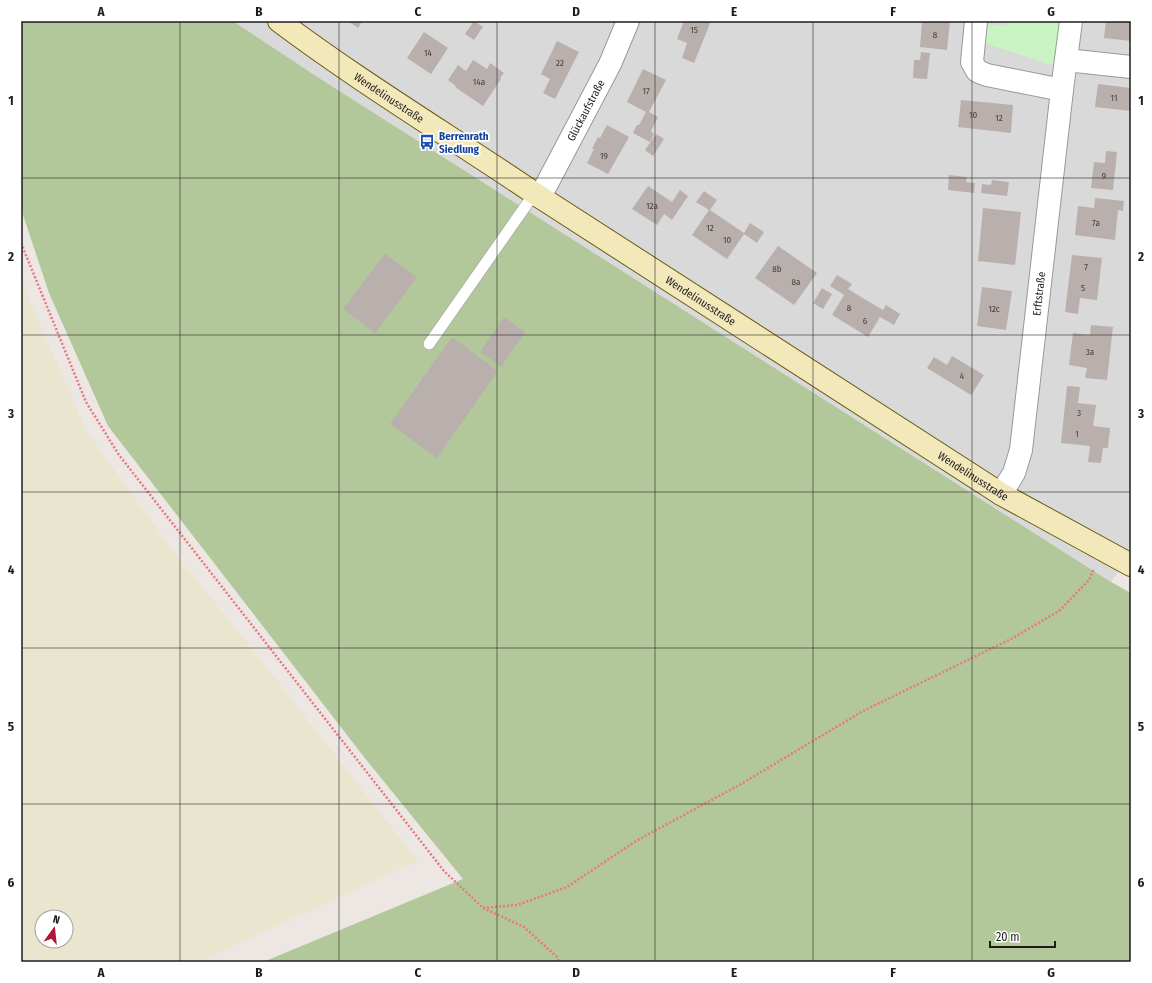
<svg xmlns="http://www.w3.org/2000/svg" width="1152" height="983" font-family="'Fira Sans Condensed',sans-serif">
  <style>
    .residential { fill: #dad9d9 }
    .farmland { fill: #e9e5cf; fill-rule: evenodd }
    .forest { fill: #b2c89b }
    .park { fill: #caf3c3 }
    .building { fill: #b9afac }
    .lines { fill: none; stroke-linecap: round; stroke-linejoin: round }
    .service-casing { stroke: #999; stroke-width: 12 }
    .minor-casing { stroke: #999; stroke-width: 24 }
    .secondary-casing { stroke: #665c0f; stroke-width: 24 }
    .path { stroke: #eb7583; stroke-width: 2.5; stroke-dasharray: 2 2; stroke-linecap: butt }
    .service { stroke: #fff; stroke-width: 11 }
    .minor { stroke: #fff; stroke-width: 22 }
    .secondary { stroke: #f2e8ba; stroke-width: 22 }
    .grid { fill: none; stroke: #1c1c1c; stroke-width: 1; stroke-opacity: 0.55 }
    .labels { text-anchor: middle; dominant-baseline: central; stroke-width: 3.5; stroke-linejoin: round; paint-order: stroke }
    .number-label { font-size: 9px; fill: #434140 }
    .street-label { font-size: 11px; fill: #1c1c1c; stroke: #fff }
    .transit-label { font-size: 11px; font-weight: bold; fill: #164399; stroke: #fff; text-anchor: start }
    .neatline { fill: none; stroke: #1c1c1c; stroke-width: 1.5 }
    .grid-label { font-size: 13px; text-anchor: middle; font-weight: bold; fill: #1c1c1c }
  </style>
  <rect width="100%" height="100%" fill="#ece7e2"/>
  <path class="residential" d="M233 21H1131V556L1111 582 319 78Z"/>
  <path class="farmland" d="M21 275 30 301 86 430 169 546 256 654 418 861 198 962H21ZM42 917H66V941H42Z"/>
  <path class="forest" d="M21 21H233L319 78 1111 582 1131 593V962H263L463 879 364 757 108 426 49 293 21 209Z"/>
  <path class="park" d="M1006 21H1060L1055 66 984 43 987 25 1006 26Z"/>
  <path class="building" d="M348 21H362L358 28Z
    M474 21 483 27 474 40 465 34Z
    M684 21H711L694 63 682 58 687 43 677 39Z
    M922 21H950L947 50 920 47Z
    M1106 21H1131V41L1104 38Z
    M424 32 448 48 431 74 407 58Z
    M557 41 579 52 555 99 543 93 550 79 541 74Z
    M921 52 930 53 927 79 913 78 914 60H920Z
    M473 60 487 69 490 63 504 73 500 78 501 79 483 106 455 87 456 86 448 80 458 65 466 71Z
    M643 69 666 80 649 112 658 117 651 131 654 134 650 142 633 133 637 125H639L646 112 627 102Z
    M1098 84 1131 88V111L1095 107Z
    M961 100 1013 105 1011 133 958 127Z
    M607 125 629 137 608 174 587 163 594 149H592L598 137 600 138Z
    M656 134 664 139 653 156 645 150Z
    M1106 151 1117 152 1113 190 1091 188 1094 162 1105 163Z
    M949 175 967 177 966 182 975 183 974 193 948 190Z
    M992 180 1009 182 1007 196 981 193 982 184 991 185Z
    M648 186 672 202 680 190 688 196 672 220 664 214 657 225 632 209Z
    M704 191 717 200 710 210 744 233 750 223 764 232 757 243 744 234 727 259 692 235 709 210 696 202Z
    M1095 198 1124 201 1123 211 1118 210 1115 240 1075 235 1078 206 1094 208Z
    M983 208 1021 212 1015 265 978 261Z
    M778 246 817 273 794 305 755 278Z
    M385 254 417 277 375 333 343 309Z
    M1072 255 1102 258 1097 300 1080 298 1078 314 1065 312Z
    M837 275 852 284 848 289 866 300 883 310 886 305 900 314 894 325 880 317 868 337 832 315 844 295 830 286Z
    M982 287 1012 291 1006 330 977 326Z
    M822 288 832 294 823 309 813 303Z
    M504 317 525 332 501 367 480 352Z
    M1091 325 1113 327 1107 380 1085 378 1087 368 1069 365 1073 333 1090 335Z
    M452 337 498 371 437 458 390 424Z
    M952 356 984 375 971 395 927 368 934 357 947 365Z
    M1067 386 1080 387 1078 403 1096 405 1093 426 1110 428 1108 448H1103L1101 463 1088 462 1090 446 1061 443Z"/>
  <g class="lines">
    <g class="service-casing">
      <path id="service" d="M429 344 534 194"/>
    </g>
    <g class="minor-casing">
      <g id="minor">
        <path d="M976 21 972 62 977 71 987 75 1062 90"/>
        <path d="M1066 60 1131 67"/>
        <path id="s1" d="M540 197 610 64 628 21"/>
        <path id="s2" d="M1001 494 1014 473 1021 450 1062 90 1071 21"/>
      </g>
    </g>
    <g class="secondary-casing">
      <g id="secondary">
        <path id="s3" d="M279 21C363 84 453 138 540 197L1001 494 1131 565"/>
      </g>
    </g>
    <path class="path" d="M21 243 86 402 119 455 444 871 483 908 524 927 557 957 559 962
      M483 908 517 905 567 887 636 841 741 784 863 711 1011 639 1059 611 1089 580 1094 569"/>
    <use href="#service" class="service"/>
    <use href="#minor" class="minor"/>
    <use href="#secondary" class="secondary"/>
  </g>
  <path class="grid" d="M180 21V962M339 21V962M497 21V962M655 21V962M813 21V962M972 21V962M21 178H1131M21 335H1131M21 492H1131M21 648H1131M21 804H1131"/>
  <defs>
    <g id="bus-bare" transform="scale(1.2)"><path d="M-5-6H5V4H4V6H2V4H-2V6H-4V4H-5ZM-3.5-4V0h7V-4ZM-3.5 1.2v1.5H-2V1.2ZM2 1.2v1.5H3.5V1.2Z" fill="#1a4fb4" stroke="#fff" stroke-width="2.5" paint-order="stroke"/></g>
  </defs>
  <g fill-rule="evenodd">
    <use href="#bus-bare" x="427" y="142"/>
  </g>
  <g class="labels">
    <g class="number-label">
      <text x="694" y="30">15</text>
      <text x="935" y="35">8</text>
      <text x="428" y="53">14</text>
      <text x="560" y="63">22</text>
      <text x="479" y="82">14a</text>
      <text x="646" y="91">17</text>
      <text x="1114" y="98">11</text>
      <text x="973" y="115">10</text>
      <text x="999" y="118">12</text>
      <text x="604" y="156">19</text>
      <text x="1104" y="176">9</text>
      <text x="652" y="206">12a</text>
      <text x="1096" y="223">7a</text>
      <text x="710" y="228">12</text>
      <text x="727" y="240">10</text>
      <text x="1086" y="267">7</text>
      <text x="777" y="269">8b</text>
      <text x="796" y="282">8a</text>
      <text x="1083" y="288">5</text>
      <text x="849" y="308">8</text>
      <text x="994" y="309">12c</text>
      <text x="865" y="321">6</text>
      <text x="1090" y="352">3a</text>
      <text x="962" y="376">4</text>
      <text x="1079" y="413">3</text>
      <text x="1077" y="434">1</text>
    </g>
    <g class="street-label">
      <text stroke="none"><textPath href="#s3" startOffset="134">Wendelinusstraße</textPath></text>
      <text stroke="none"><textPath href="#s1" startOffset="98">Glückaufstraße</textPath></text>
      <text stroke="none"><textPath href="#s2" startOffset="206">Erftstraße</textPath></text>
      <text stroke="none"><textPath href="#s3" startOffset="506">Wendelinusstraße</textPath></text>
      <text stroke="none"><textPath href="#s3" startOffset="830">Wendelinusstraße</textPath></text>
    </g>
    <g class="transit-label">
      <text x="439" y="136">Berrenrath<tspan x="439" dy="13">Siedlung</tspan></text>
    </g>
  </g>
  <rect width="1152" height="983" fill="none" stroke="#ffffff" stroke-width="44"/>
  <g transform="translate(54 929) rotate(15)"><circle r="19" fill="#ffffff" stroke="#a4a4a4"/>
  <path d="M0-3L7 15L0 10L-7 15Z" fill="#b41438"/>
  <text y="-6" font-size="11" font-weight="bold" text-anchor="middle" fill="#1c1c1c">N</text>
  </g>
  <path d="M990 941v6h65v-6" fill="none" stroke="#1c1c1c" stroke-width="2"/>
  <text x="996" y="941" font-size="12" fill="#1c1c1c" stroke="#ffffff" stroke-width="3" paint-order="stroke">20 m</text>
  <rect x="22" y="22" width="1108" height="939" class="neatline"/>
  <g class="grid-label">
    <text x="101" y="16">A</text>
    <text x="259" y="16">B</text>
    <text x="418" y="16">C</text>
    <text x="576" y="16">D</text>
    <text x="734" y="16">E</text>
    <text x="893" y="16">F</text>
    <text x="1051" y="16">G</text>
    <text x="11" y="105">1</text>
    <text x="1141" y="105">1</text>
    <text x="11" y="261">2</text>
    <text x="1141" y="261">2</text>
    <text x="11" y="418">3</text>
    <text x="1141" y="418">3</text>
    <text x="11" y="574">4</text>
    <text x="1141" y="574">4</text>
    <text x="11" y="731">5</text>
    <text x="1141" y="731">5</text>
    <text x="11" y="887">6</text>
    <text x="1141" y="887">6</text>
    <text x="101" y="977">A</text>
    <text x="259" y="977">B</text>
    <text x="418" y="977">C</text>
    <text x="576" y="977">D</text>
    <text x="734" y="977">E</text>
    <text x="893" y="977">F</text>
    <text x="1051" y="977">G</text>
  </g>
</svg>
